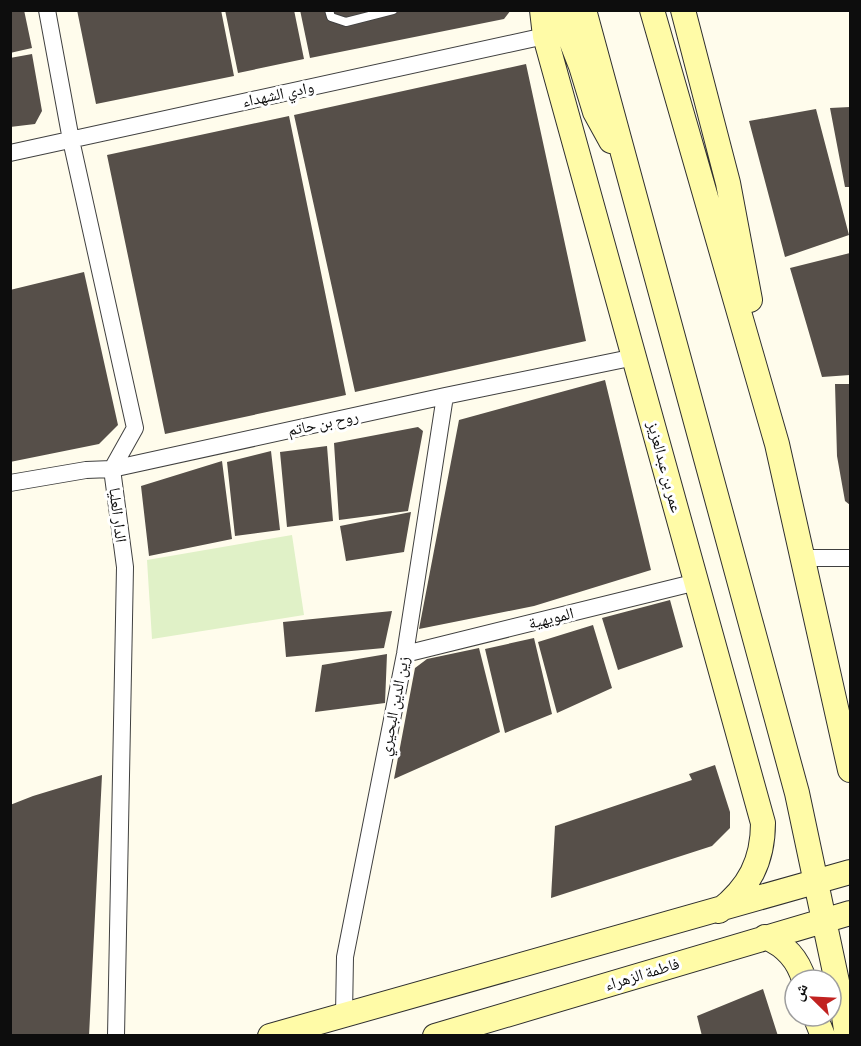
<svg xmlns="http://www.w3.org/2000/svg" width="861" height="1046" font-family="'Crimson Pro','Noto Naskh Arabic',serif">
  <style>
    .pitch { fill: #e0f1c7 }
    .building { fill: #564f49 }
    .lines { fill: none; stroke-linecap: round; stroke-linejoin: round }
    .lane-casing { stroke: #404040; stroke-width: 10 }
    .street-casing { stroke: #404040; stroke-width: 18 }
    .secondary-casing { stroke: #2f2f2f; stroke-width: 26 }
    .lane { stroke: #fff; stroke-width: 8 }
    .street { stroke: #fff; stroke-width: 16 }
    .secondary { stroke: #fffba7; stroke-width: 24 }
    .labels { text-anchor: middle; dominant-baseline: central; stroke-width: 6; stroke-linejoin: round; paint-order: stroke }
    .street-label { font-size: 16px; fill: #0d0d0d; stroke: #fff }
  </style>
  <rect width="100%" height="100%" fill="#fffcec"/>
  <path class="pitch" d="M292 535 304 615 152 639 147 560Z"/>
  <path class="building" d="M10 10H24L32 48 10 53Z
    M77 10H221L234 76 96 104Z
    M225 10H294L304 59 238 73Z
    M300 10H511L504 19 310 58Z
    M32 54 42 111 35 124 10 127V58Z
    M526 64 586 341 355 392 294 115Z
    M850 107V187H845L830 108Z
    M816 109 849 235 785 257 749 121Z
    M289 116 346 395 165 434 107 155Z
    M850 253V375L822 377 790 268Z
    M84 272 118 425 99 444 10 462V290Z
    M605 380 651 570 534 606 419 629 459 420Z
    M835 384H850V505L845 501 837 456Z
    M418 427 423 431 408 511 339 520 334 443Z
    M327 446 333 521 287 527 280 452Z
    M271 451 280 530 235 536 227 462Z
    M222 461 232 539 149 556 141 486Z
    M411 512 404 552 346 561 340 526Z
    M670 600 683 647 618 670 602 618Z
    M392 611 384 648 286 657 283 622Z
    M593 625 612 688 557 713 538 642Z
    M534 638 552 714 505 733 485 649Z
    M479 648 500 732 394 779 415 668 427 659Z
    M387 654 385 703 315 712 322 665Z
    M715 765 730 812V828L712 846 551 898 555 826 692 780 689 774Z
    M102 775 89 1036H10V805L33 796Z
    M763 989 778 1036H702L697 1016Z"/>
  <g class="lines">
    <g class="lane-casing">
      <path id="lane" d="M329 10 331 17 346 22 393 10"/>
    </g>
    <g class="street-casing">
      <path id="street" d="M47 10 71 140 135 428 112 469 125 567 116 1036
        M10 153 545 36
        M10 483 86 470 112 469 445 396 635 357
        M803 558H850
        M405 654 697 582
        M344 1015 345 957 405 654 445 396"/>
    </g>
    <g class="secondary-casing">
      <path id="secondary" d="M542 10 545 36 763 823C763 861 749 888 719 911
        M559 10 581 66 595 112 611 141
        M584 10 797 793 843 1010 847 1036
        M652 10 777 444 850 770
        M683 10 728 183 750 300
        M765 937C785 945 798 959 804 980
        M815 1016 823 1036
        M270 1036 850 872
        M435 1036 850 913"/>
    </g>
    <use href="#lane" class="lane"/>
    <use href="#street" class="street"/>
    <use href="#secondary" class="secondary"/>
  </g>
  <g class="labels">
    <g class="street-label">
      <text transform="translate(278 94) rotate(-12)">وادي الشهداء</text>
      <text transform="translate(323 423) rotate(-12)">روح بن حاتم</text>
      <text transform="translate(665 467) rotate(75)">عمر بن عبدالعزيز</text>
      <text transform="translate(118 515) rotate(83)">الدار العليا</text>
      <text transform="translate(551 618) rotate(-14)">المويهية</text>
      <text transform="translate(394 706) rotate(-79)">زين الدين البحيري</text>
      <text transform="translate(642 974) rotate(-17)">فاطمة الزهراء</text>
    </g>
  </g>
  <rect width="861" height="1046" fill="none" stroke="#0d0d0d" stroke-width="24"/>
  <g transform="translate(813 998) rotate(294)"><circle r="28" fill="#ffffff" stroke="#9e9e9e" stroke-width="1.5"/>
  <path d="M0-4.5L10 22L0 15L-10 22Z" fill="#c12220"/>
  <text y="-9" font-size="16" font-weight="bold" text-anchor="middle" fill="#0d0d0d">ش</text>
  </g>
</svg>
